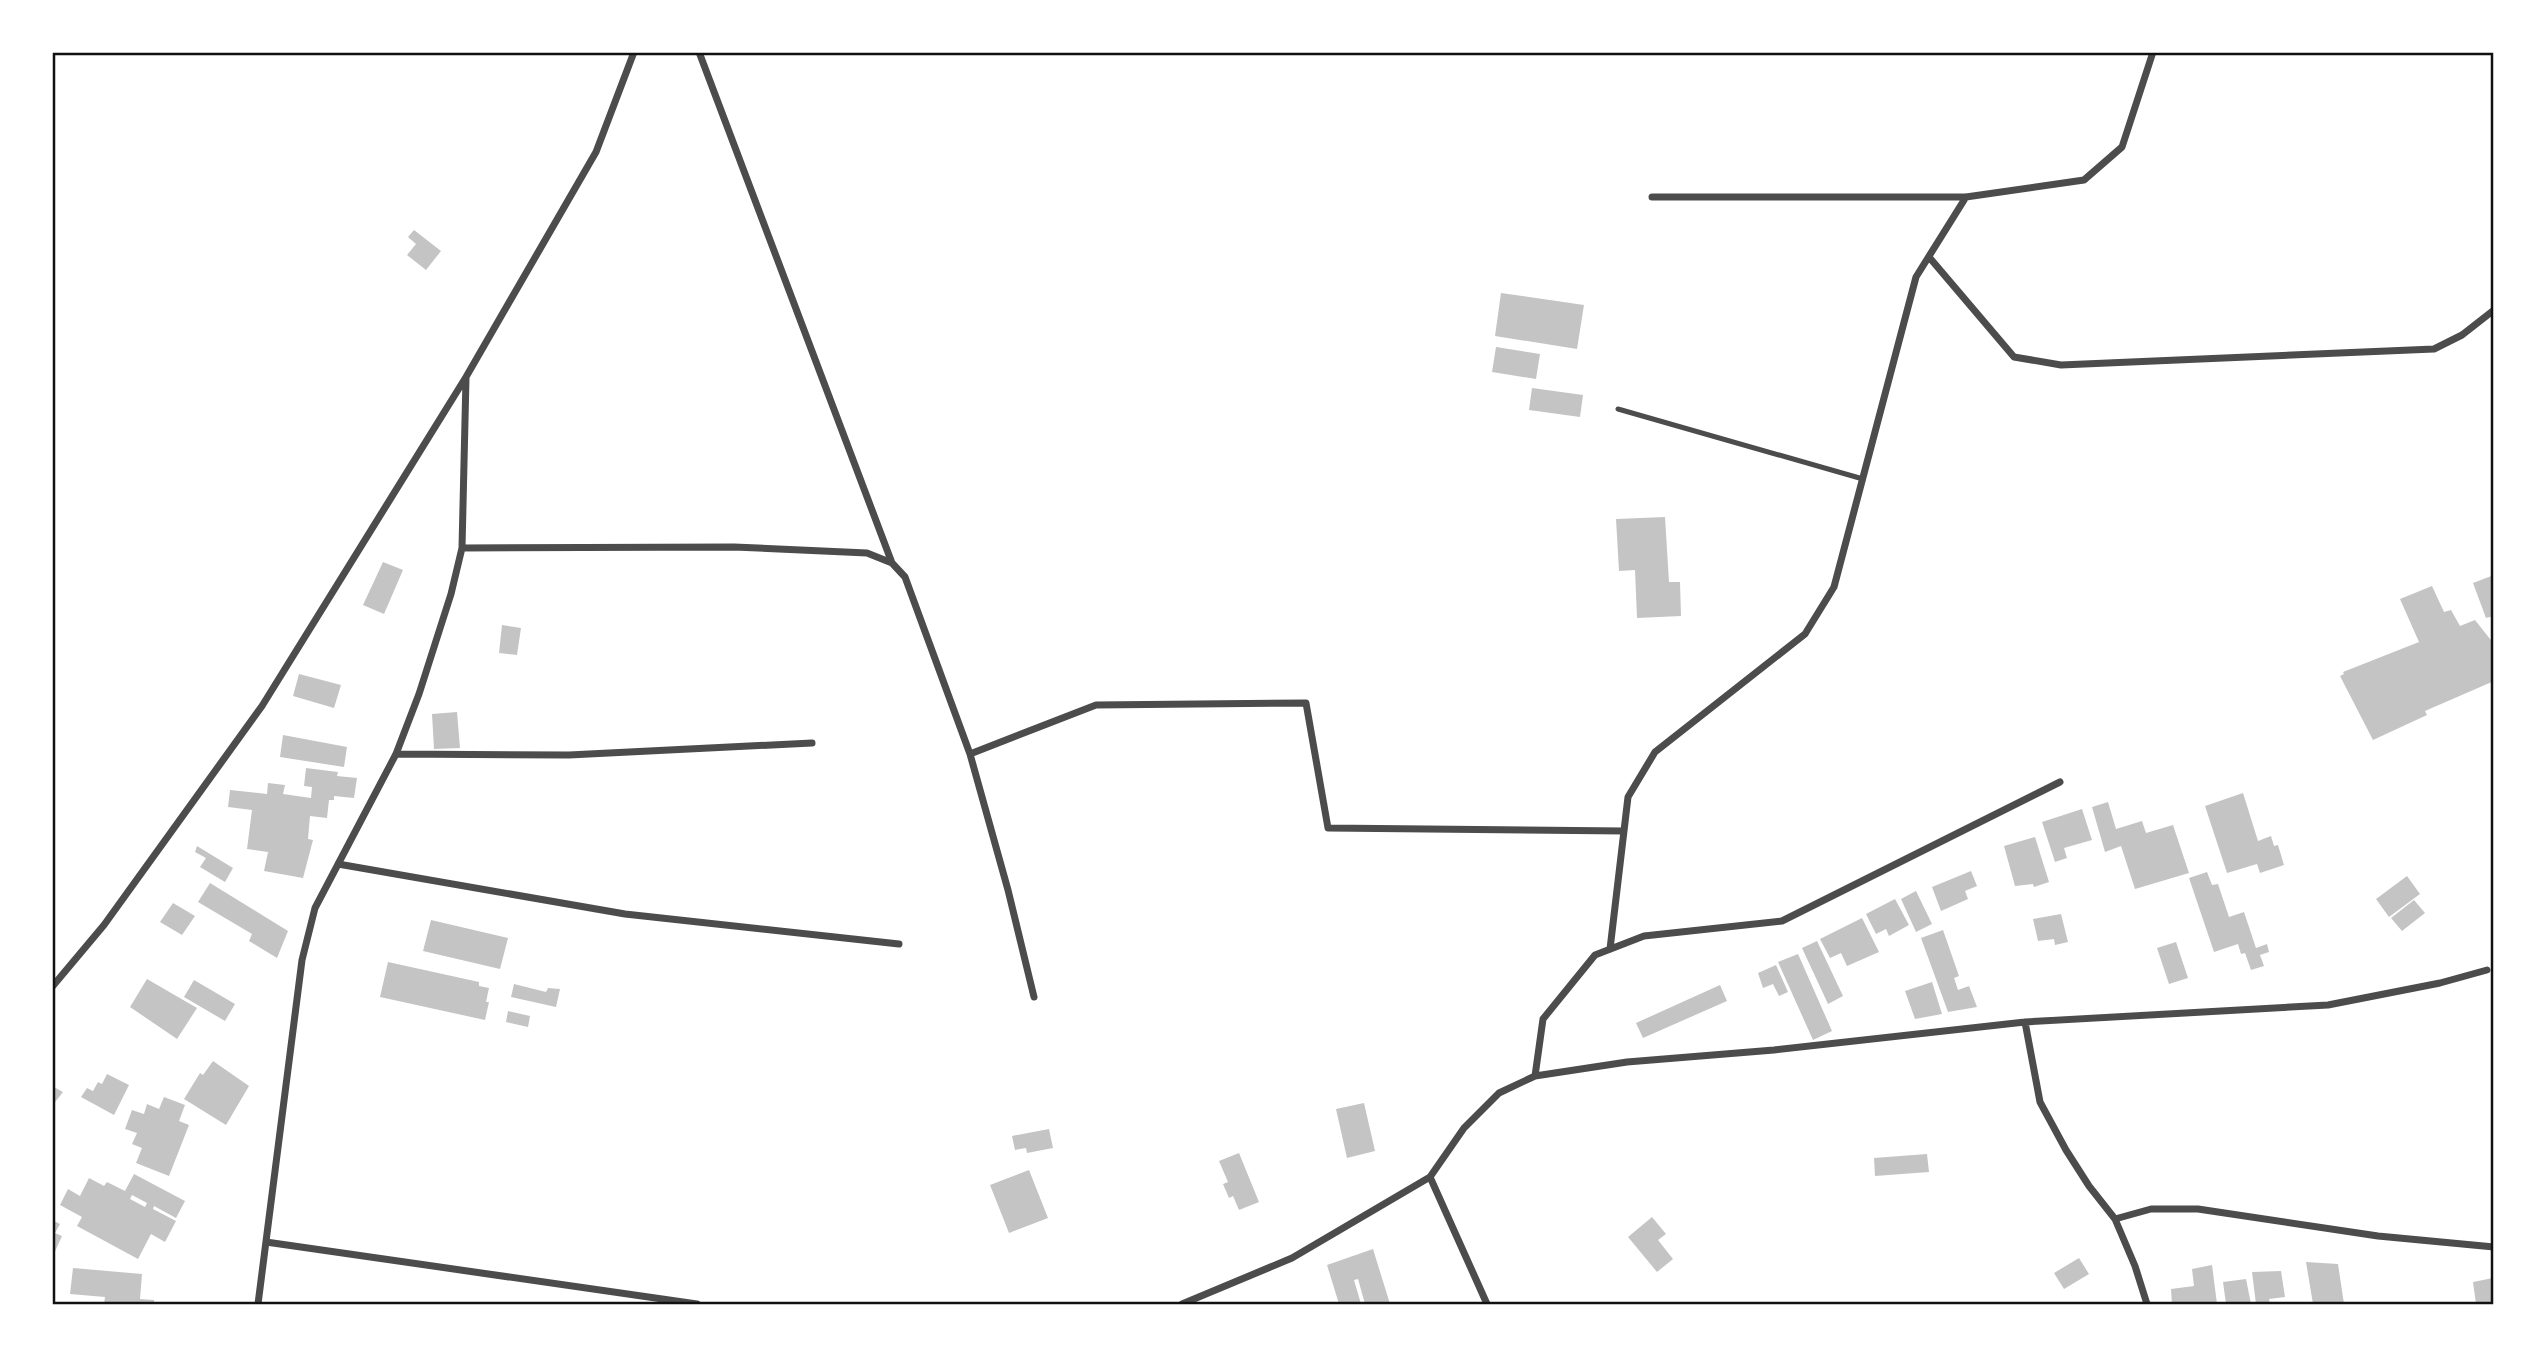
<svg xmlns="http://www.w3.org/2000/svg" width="2546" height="1357" font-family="'Titillium Web',sans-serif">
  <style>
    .building { fill: #c4c4c4; fill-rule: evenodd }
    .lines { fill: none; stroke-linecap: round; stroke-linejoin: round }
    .service { stroke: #4c4c4c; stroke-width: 5 }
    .minor { stroke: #4c4c4c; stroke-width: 7 }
    .neatline { fill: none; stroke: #111; stroke-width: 2.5 }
  </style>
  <rect width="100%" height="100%" fill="#fff"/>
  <path class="building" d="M414 230 441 251 426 270 407 255 416 244 408 237Z
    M1501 293 1584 305 1577 349 1495 336Z
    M1496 347 1540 354 1536 379 1492 372Z
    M1532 388 1583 395 1580 417 1529 410Z
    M1665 517 1669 582H1680L1681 616 1637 618 1635 570 1619 571 1616 519Z
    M383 562 403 570 384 614 363 605Z
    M2494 575V616L2486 618 2473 583Z
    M2432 586 2444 612 2451 610 2460 626 2475 620 2494 644V681L2425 711 2427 715 2373 740 2340 676 2344 674 2343 672 2419 642 2400 599Z
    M502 625 521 628 517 655 499 653Z
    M299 674 341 685 334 708 293 696Z
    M457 712 460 748 434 749 432 714Z
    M283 735 347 747 344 767 280 757Z
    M306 768 338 772 337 776 357 778 354 798 334 796V800H329L327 818 310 816 308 839 313 840 303 878 264 871 268 852 247 849 252 810 228 807 230 790 267 794 268 783 285 785 283 794 311 798 312 787 304 786Z
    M2243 793 2258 841 2271 836 2274 846 2278 845 2284 865 2260 873 2257 864 2227 873 2205 806Z
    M2108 802 2116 829 2142 821 2146 833 2173 825 2189 873 2135 889 2121 846 2105 852 2092 807Z
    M2082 809 2092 840 2064 848 2067 858 2055 862 2042 822Z
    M2035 837 2049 882 2034 887 2033 884 2015 886 2004 846Z
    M197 846 233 868 225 882 200 867 206 858 195 852Z
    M1971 871 1977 886 1965 891 1968 899 1941 911 1932 887Z
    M2207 872 2212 885 2218 884 2229 917 2244 912 2256 948 2267 944 2269 952 2260 955 2264 966 2251 970 2245 953 2241 954 2238 944 2214 952 2189 878Z
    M2407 876 2420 894 2389 917 2376 899Z
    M210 883 288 931 277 958 249 941 252 934 198 902Z
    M1916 891 1932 924 1916 932 1901 899Z
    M1895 899 1909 925 1889 936 1886 929 1876 934 1866 914Z
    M2414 900 2425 913 2402 931 2391 918Z
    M173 903 195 916 182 935 160 922Z
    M2061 914 2068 942 2055 945 2054 939 2038 941 2033 919Z
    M1862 918 1879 952 1847 966 1841 953 1830 958 1820 939Z
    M431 920 508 938 500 969 423 951Z
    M1943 930 1959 976 1954 978 1958 990 1969 986 1977 1007 1948 1012 1921 938Z
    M1817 941 1843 996 1828 1004 1802 948Z
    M2176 942 2188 978 2169 984 2157 948Z
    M1798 954 1832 1031 1813 1040 1778 962Z
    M388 962 479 982V986L489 988 486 1002H489L485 1020 380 997Z
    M1776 965 1788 992 1779 996 1773 984 1763 988 1758 973Z
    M147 979 197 1008 177 1039 130 1007Z
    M194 980 235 1004 225 1021 184 997Z
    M1932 982 1942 1014 1915 1019 1905 991Z
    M514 984 546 992 548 988 560 989 556 1007 511 997Z
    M1720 985 1727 1001 1643 1038 1636 1023Z
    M508 1011 530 1016 528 1027 506 1022Z
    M213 1061 249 1086 226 1125 184 1099 200 1073 203 1075Z
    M107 1074 129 1085 114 1115 81 1097 87 1088 93 1091 98 1082 102 1084Z
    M52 1086 63 1092 52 1106Z
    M164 1097 185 1105 179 1121 189 1125 169 1176 136 1163 142 1148 132 1144 137 1133 125 1129 132 1110 144 1114 147 1104 159 1109Z
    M1364 1103 1375 1151 1347 1158 1336 1109Z
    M1049 1129 1053 1148 1027 1153 1026 1148 1015 1150 1012 1136Z
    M1239 1153 1259 1202 1239 1210 1233 1196 1229 1198 1223 1184 1228 1182 1219 1161Z
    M1927 1154 1929 1172 1875 1176 1874 1158Z
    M1029 1170 1048 1218 1009 1233 990 1185Z
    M134 1174 185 1201 176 1218 154 1206 153 1209 176 1221 165 1242 151 1234 138 1259 77 1226 82 1217 60 1205 68 1189 80 1196 89 1178 104 1186 107 1182 125 1191ZM132 1195 147 1203 145 1207 130 1199Z
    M1652 1217 1666 1234 1658 1240 1673 1259 1657 1272 1628 1237Z
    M52 1220 60 1224 55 1233 62 1236 52 1258Z
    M1373 1249 1390 1304H1365L1358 1279 1354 1280 1361 1304H1339L1327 1265Z
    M2079 1258 2089 1274 2064 1289 2054 1273Z
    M2306 1262 2338 1264 2344 1304H2313Z
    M2212 1265 2217 1304H2172L2171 1289 2194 1286 2192 1269Z
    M73 1268 142 1274 140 1299 154 1300V1304H104L105 1297 70 1294Z
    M2281 1271 2285 1297 2269 1299 2270 1304H2256L2252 1272Z
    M2493 1278 2494 1304H2476L2473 1282Z
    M2246 1279 2251 1304H2226L2223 1282Z"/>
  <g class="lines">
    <path class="service" d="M1618 409 1863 479"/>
    <path class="minor" d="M699 52 892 563
      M1652 197H1966L2084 180 2122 147 2153 52
      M1929 257 2014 357 2061 365 2434 349 2462 335 2494 310
      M462 548 734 547 867 553 892 563 905 577 970 754 1008 890 1034 997
      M396 754 569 755 812 743
      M970 754 1096 705 1306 703 1328 828 1624 831
      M338 864 625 914 899 944
      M1610 949 1628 797 1655 752 1805 634 1834 587 1916 277 1966 197
      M52 987 104 925 262 706 466 377 596 152 634 52
      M2025 1022 2040 1102 2066 1150 2089 1186 2115 1219 2151 1209H2198L2378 1236 2494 1247
      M1535 1076 1543 1019 1595 955 1644 936 1782 921 2060 782
      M2115 1219 2135 1266 2147 1304
      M266 1242 697 1304
      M258 1304 302 960 315 908 396 754 419 694 451 594 462 548 466 378
      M1182 1304 1292 1258 1430 1177
      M1487 1304 1430 1177 1464 1128 1499 1093 1535 1076 1627 1062 1774 1050 2025 1022 2328 1005 2440 983 2487 970"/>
  </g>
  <rect width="2546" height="1357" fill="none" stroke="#ffffff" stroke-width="108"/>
  <rect x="54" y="54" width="2438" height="1249" class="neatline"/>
</svg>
